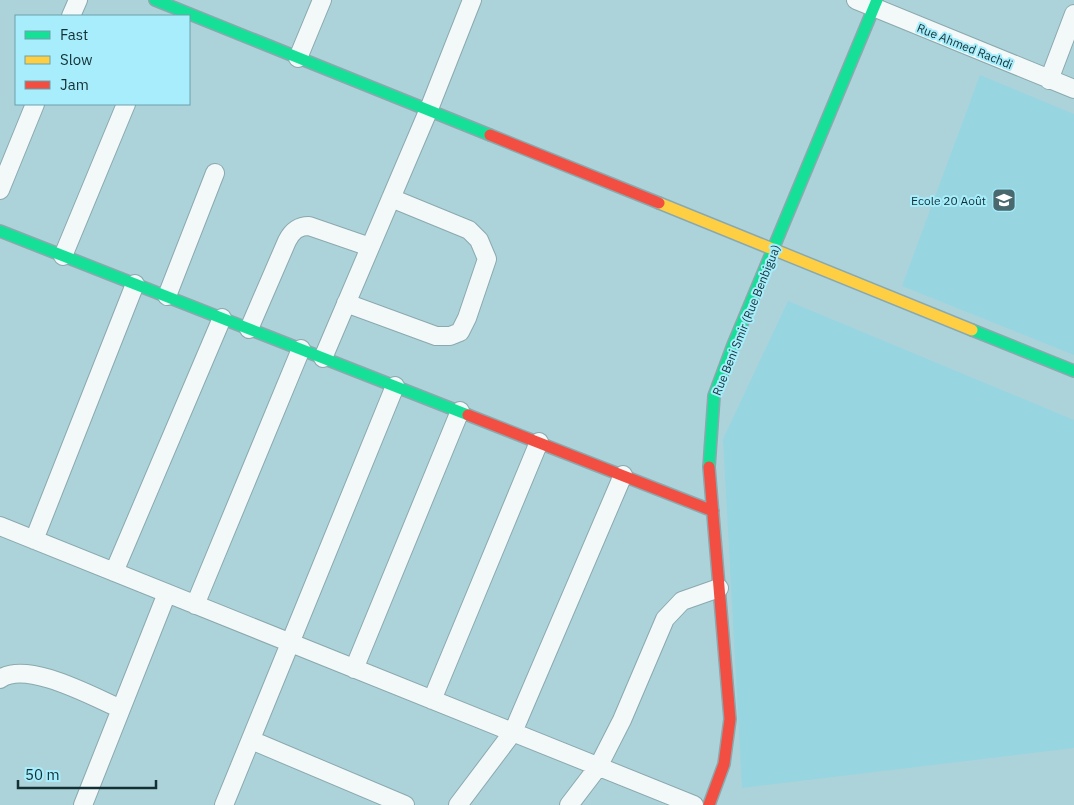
<svg xmlns="http://www.w3.org/2000/svg" width="1074" height="805" font-family="'IBM Plex Sans',sans-serif">
  <style>
    .built { fill: #97d5e1 }
    .lines { fill: none; stroke-linecap: round; stroke-linejoin: round }
    .street-casing { stroke: #8aa9ae; stroke-width: 20 }
    .fast-casing { stroke: #8aa9ae; stroke-width: 14 }
    .slow-casing { stroke: #8aa9ae; stroke-width: 14 }
    .jam-casing { stroke: #8aa9ae; stroke-width: 14 }
    .street { stroke: #f3f8f9; stroke-width: 18 }
    .fast { stroke: #16e098; stroke-width: 11 }
    .slow { stroke: #ffcf43; stroke-width: 11 }
    .jam { stroke: #f24e42; stroke-width: 11 }
    .labels { text-anchor: middle; dominant-baseline: central; stroke-width: 4; stroke-linejoin: round; paint-order: stroke }
    .street-label { font-size: 12px; fill: #133035; stroke: #a7edfb }
    .poi-label { font-size: 12px; fill: #133035; stroke: #a7edfb; text-anchor: end }
  </style>
  <rect width="100%" height="100%" fill="#add3da"/>
  <path class="built" d="M980 75 1074 114V355L902 286Z
    M788 301 1074 420V748L742 788 723 439Z"/>
  <g class="lines">
    <g class="street-casing">
      <path id="street" d="M856 0 1074 89
        M71 16 78 0
        M298 58 322 0
        M1049 80 1074 14
        M0 190 35 104
        M63 256 126 104
        M167 296 215 173
        M346 303 436 336H450L460 332 467 318 487 259 479 240 469 230 391 198
        M249 329 287 241C292 231 298 226 309 226L370 247
        M323 358 429 109 472 0
        M0 526 694 805
        M34 540 135 284
        M114 572 222 318
        M195 605 301 349
        M354 669 460 411
        M0 679C27 660 93 697 121 709
        M432 700 539 442
        M251 740 405 805
        M83 805 167 593
        M224 805 395 386
        M458 805 513 732 623 475
        M569 805 598 767 622 720 665 619 682 601 719 588"/>
    </g>
    <g class="fast-casing">
      <path id="fast" d="M155 0 490 135
        M0 231 468 415
        M972 330 1074 371
        M709 467 714 396 733 345 877 0"/>
    </g>
    <g class="slow-casing">
      <path id="slow" d="M659 203 972 330"/>
    </g>
    <g class="jam-casing">
      <path id="jam" d="M490 135 659 203
        M468 415 713 511
        M709 805 724 764 730 719 709 467"/>
    </g>
    <use href="#street" class="street"/>
    <use href="#fast" class="fast"/>
    <use href="#slow" class="slow"/>
    <use href="#jam" class="jam"/>
  </g>
  <defs>
    <g id="school-square" transform="scale(1.25)"><rect x="-9" y="-9" width="18" height="18" rx="4" fill="#49696f" stroke="#a7edfb"/><path d="M0-5L7-2L0 1L-7-2ZM-4 1L0 2.5L4 1V4Q0 6-4 4Z" fill="#fff"/></g>
  </defs>
  <g fill-rule="evenodd">
    <use href="#school-square" x="1004" y="200"/>
  </g>
  <g class="labels">
    <g class="street-label">
      <text transform="translate(965 46) rotate(22)">Rue Ahmed Rachdi</text>
      <text transform="translate(746 320) rotate(-68)">Rue Beni Smir (Rue Benbigua)</text>
    </g>
    <g class="poi-label">
      <text x="986" y="200">Ecole 20 Août</text>
    </g>
  </g>
  <rect x="15" y="15" width="175" height="90" fill="#a7edfb" stroke="#6ca1ac"/>
  <rect x="25" y="31" width="25" height="8" fill="#16e098" stroke="#6ca1ac"/>
  <text x="60" y="40" font-size="15" fill="#133035">Fast</text>
  <rect x="25" y="56" width="25" height="8" fill="#ffcf43" stroke="#6ca1ac"/>
  <text x="60" y="65" font-size="15" fill="#133035">Slow</text>
  <rect x="25" y="81" width="25" height="8" fill="#f24e42" stroke="#6ca1ac"/>
  <text x="60" y="90" font-size="15" fill="#133035">Jam</text>
  <path d="M18 780v8h138v-8" fill="none" stroke="#133035" stroke-width="2.5"/>
  <text x="25" y="780" font-size="15" fill="#133035" stroke="#a7edfb" stroke-width="4" paint-order="stroke">50 m</text>
</svg>
